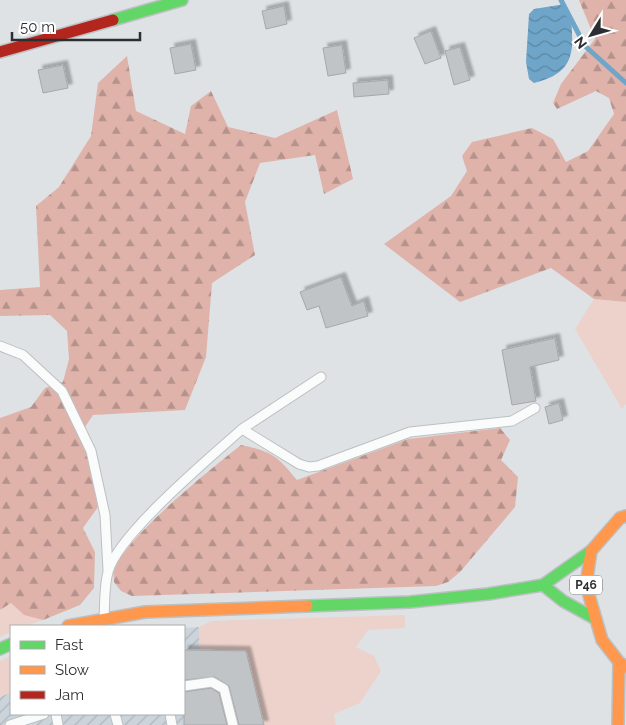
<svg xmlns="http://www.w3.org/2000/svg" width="626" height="725" font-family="Raleway,sans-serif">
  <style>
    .industrial { fill: url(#industrial-furrows) }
    .grass { fill: #ecd2cb }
    .forest { fill: url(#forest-firs) }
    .water { fill: url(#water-waves) }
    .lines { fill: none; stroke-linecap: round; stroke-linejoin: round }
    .stream { stroke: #6fa5c8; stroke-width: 5 }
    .building { fill: #c1c4c7; stroke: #a5a8aa; filter: url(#shadow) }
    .lane-casing { stroke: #bdc0c3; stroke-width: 11 }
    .fast-casing { stroke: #bdc0c3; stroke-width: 14 }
    .slow-casing { stroke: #bdc0c3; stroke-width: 14 }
    .jam-casing { stroke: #bdc0c3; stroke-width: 14 }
    .lane { stroke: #fafbfb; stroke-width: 9 }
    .fast { stroke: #63d668; stroke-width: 11 }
    .slow { stroke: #ff974d; stroke-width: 11 }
    .jam { stroke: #b3261e; stroke-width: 11 }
    .labels { text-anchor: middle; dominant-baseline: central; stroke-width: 4.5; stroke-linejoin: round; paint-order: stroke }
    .shield { fill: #fff; stroke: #6b6d6f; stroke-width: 1 }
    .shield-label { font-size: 12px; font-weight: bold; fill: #2c2f31 }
  </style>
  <defs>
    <pattern id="industrial-furrows" width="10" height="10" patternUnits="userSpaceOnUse" patternTransform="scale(1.25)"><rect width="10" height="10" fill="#ccd4db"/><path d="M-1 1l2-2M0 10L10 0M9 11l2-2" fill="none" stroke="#afb6bc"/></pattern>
    <pattern id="forest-firs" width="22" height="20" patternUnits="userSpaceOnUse" patternTransform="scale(1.25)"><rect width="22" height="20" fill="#dfb3aa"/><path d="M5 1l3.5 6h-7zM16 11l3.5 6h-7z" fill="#b5928b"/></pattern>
    <pattern id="water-waves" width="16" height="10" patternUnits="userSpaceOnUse" patternTransform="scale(1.25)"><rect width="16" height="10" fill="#6fa5c8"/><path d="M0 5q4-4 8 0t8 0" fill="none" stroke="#5b87a3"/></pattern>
    <filter id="shadow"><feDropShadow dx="4.5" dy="-4.5" stdDeviation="1" flood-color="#0004"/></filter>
  </defs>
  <rect width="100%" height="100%" fill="#dee2e5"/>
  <path class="industrial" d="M199 627V652L264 725H0V697L11 692V714H184V628Z"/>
  <path class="grass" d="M594 299 626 302V404L622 409 575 329Z
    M11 603 24 615 43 620 26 626H11V632L0 637V610Z
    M405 615V628L368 630 356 647 374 656 381 671 360 703 334 714 336 725H264L199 652V627L211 621Z
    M11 656V692L0 697V661Z"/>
  <path class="forest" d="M579 0H626V302L594 299 551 268 460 302 384 244 451 196 467 171 462 156 472 142 532 128 553 139 566 162 588 151 614 114 609 98 596 91 557 109 553 103 561 84 595 39Z
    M127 56 136 111 185 134 191 106 211 91 228 127 275 138 337 110 353 179 324 194 315 155 260 163 245 202 255 255 212 283 206 357 185 410 93 415 79 436 86 452 98 507 83 528 95 552 94 588 80 605 43 620 24 615 11 603 0 610V418L31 407 45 388 63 382 69 359 67 331 50 315 0 316V290L40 287 36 206 59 187 91 136 98 83Z
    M500 428 510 440 501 460 518 477 515 507 460 572 448 582 436 586 132 596 121 591 114 582C114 579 113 574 114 571 123 539 212 468 241 445 273 452 276 455 297 480L408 439Z"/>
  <path class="water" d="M565 4C571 15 572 22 572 34 574 63 563 76 534 83L529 79 526 62 529 14 534 9Z"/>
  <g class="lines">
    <path class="stream" d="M561 0 585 46 626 83"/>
  </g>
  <path class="building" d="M284 6 287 24 266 29 262 11Z
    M431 31 441 58 425 64 414 38Z
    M191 44 196 70 175 74 170 48Z
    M342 45 346 73 328 76 323 48Z
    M460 47 470 80 454 85 445 51Z
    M63 65 68 88 43 93 38 70Z
    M388 80 389 94 354 97 353 83Z
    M341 277 352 306 364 301 368 316 326 328 319 306 307 310 300 292Z
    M555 338 559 360 530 367 536 401 512 405 502 350Z
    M559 403 563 420 549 424 545 407Z
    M184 650 246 651 264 725H239L229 686 215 677 184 680Z
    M211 688 219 693 227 725H184V692Z"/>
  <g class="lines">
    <g class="lane-casing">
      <path id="lane" d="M0 346 23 355 62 391 91 451 105 515 108 570
        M242 429 321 377
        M104 618C105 603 104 586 108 572 117 535 212 456 242 429L299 464 309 467 318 466 410 432 512 421 535 408
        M184 686 212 682 224 689 233 725
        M56 714 58 725
        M115 714 118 725
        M170 714 172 725
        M10 725 44 714"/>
    </g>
    <g class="fast-casing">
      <path id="fast" d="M113 20 182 0
        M543 585 563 601 594 618
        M307 606 410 602 488 594 543 585 591 551
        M0 649 11 644"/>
    </g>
    <g class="slow-casing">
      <path id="slow" d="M626 516 620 518 591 551 586 585 602 640 619 662 626 667
        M68 626 145 612 307 606
        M618 725 619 662"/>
    </g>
    <g class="jam-casing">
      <path id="jam" d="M0 52 113 20"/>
    </g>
    <use href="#lane" class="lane"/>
    <use href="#fast" class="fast"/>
    <use href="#slow" class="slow"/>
    <use href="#jam" class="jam"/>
  </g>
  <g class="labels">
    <rect class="shield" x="570" y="575.5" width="32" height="19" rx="4"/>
    <g class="shield-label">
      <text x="586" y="585">Р46</text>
    </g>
  </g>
  <rect x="10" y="625" width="175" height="90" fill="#ffffff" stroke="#abacad"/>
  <rect x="20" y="641" width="25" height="8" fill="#63d668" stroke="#abacad"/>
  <text x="55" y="650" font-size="15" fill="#2c2f31">Fast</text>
  <rect x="20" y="666" width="25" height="8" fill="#ff974d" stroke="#abacad"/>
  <text x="55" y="675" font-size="15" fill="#2c2f31">Slow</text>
  <rect x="20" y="691" width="25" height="8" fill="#b3261e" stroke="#abacad"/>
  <text x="55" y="700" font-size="15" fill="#2c2f31">Jam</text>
  <g transform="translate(591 35) rotate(233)" stroke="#ffffff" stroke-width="4" paint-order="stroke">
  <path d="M0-4L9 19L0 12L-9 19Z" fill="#2c2f31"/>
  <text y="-8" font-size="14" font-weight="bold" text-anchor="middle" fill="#2c2f31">N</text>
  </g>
  <path d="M12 32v8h128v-8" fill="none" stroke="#2c2f31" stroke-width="2.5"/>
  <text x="20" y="32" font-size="15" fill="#2c2f31" stroke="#ffffff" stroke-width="4" paint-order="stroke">50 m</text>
</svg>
